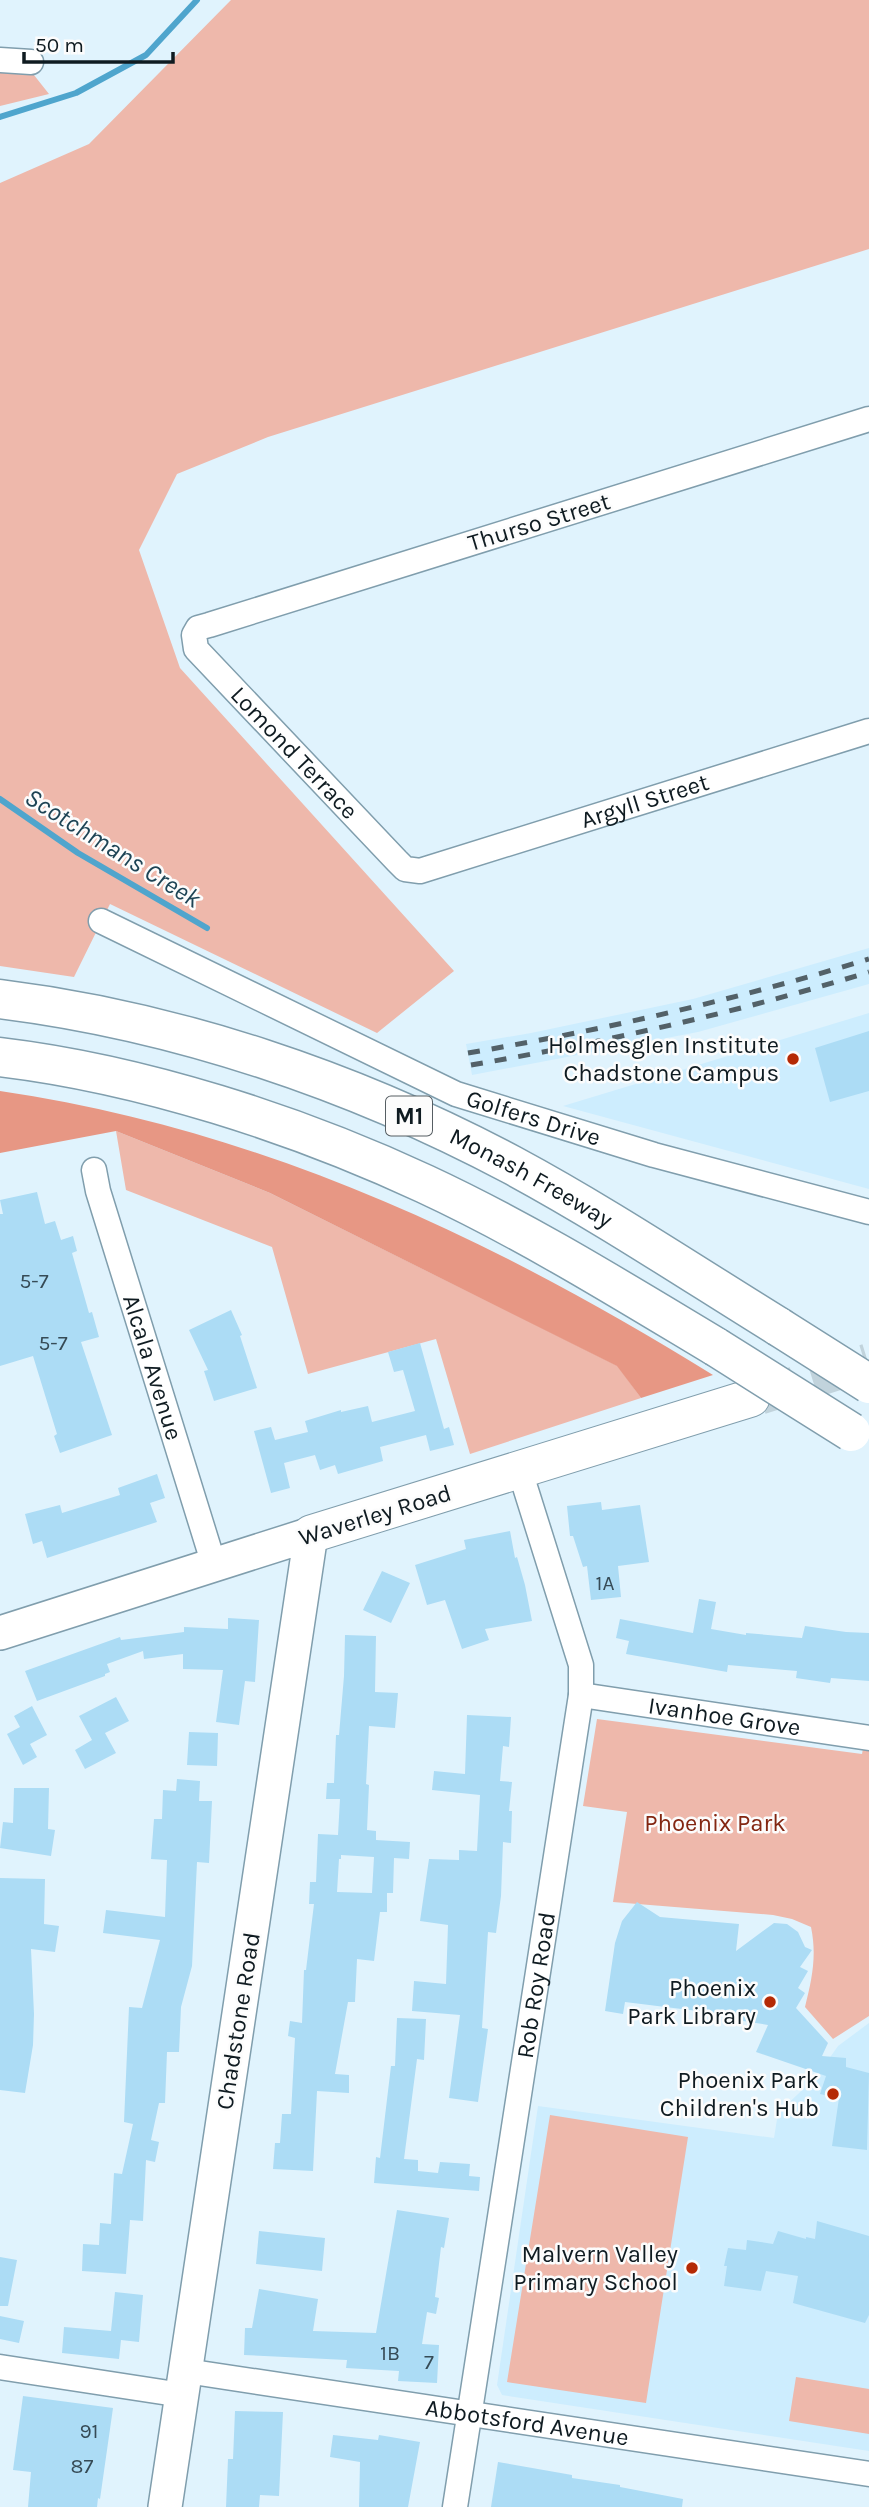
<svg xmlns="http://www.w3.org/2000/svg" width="869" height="2507" font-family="Karla,sans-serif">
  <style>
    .built { fill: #cdedfe }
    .green { fill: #eeb8ab }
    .forest { fill: #e79784 }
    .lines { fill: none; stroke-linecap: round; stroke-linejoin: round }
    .stream { stroke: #4fa5cd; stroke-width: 6 }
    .building { fill: #acdcf5; fill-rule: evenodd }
    .primary-tunnel { stroke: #c1d3dc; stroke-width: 37; stroke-dasharray: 37 18; stroke-linecap: butt }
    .street-casing { stroke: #809ead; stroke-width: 27 }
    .secondary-casing { stroke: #809ead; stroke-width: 36 }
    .primary-casing { stroke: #809ead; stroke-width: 39 }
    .highway-casing { stroke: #809ead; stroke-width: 41 }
    .street { stroke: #fff; stroke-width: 24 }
    .secondary { stroke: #fff; stroke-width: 33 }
    .primary { stroke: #fff; stroke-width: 37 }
    .highway { stroke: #fff; stroke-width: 38 }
    .rail { stroke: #536168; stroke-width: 5; stroke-dasharray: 12 12; stroke-linecap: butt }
    .highway-bridge-casing { stroke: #809ead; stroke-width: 41; stroke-linecap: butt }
    .highway-bridge { stroke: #fff; stroke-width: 38 }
    .poi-dot { fill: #b52a05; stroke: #fcfcfc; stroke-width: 2.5 }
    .labels { text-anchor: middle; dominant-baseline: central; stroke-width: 5; stroke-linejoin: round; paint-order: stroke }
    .number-label { font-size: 21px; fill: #364b56 }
    .shield { fill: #fcfcfc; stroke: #565e63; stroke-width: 2 }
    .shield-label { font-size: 23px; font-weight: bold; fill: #0f1b21 }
    .street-label { font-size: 24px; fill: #0f1b21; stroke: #fcfcfc }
    .poi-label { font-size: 24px; fill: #0f1b21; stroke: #fcfcfc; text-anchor: end }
    .park-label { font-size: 24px; fill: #832611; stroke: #fcfcfc }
    .water-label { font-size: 26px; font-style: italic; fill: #1e4455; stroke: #fcfcfc }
  </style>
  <rect width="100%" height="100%" fill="#e0f3fd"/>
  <path class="built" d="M869 948V984L698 1032 472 1075 466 1044 531 1033 693 999Z
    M869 1013V1189L563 1106Z
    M869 2023V2451L502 2395 497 2385 538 2106 774 2138 778 2113 817 2076 838 2046Z"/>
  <path class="green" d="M231 0H869V249L268 437 177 474 139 550 180 668 454 971 377 1033 110 904 74 977 0 966V183L89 144Z
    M0 69 30 70 49 94 0 106Z
    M116 1131 270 1193 618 1366 641 1398 470 1454 436 1339 308 1374 272 1247 126 1190Z
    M597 1719 862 1754 864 1743 869 1744V2016L833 2039 805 2007C812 1979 817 1956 811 1927L792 1919 773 1915 613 1902 627 1812 583 1806Z
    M550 2115 688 2137 646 2403 507 2382Z
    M796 2377 869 2389V2434L789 2421Z"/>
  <path class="forest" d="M0 1091C262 1130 490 1237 713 1375L641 1398 617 1366 270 1193 116 1131 0 1153Z"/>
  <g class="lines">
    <path class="stream" d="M0 117 76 93 146 55 197 0
      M0 799 78 853 207 928"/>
  </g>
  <path class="building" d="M869 1031V1091L830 1102 815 1048Z
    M37 1192 45 1224 55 1221 61 1240 73 1236 77 1251 72 1253 89 1313 92 1312 99 1337 81 1342 112 1435 60 1453 54 1436 57 1434 33 1356 0 1366V1214H3L0 1200Z
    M231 1310 242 1335 240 1336 257 1388 214 1401 204 1371 208 1370 189 1330Z
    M420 1343 444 1429 449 1427 454 1445 430 1451 426 1435 380 1447 383 1461 338 1474 335 1465 320 1470 315 1455 284 1463 290 1488 271 1493 254 1431 271 1427 275 1440 308 1432 305 1421 341 1410V1412L368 1406 372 1422 415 1411 403 1370 394 1372 388 1352Z
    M157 1474 165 1498 150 1503 157 1522 47 1558 42 1541 33 1544 25 1514 60 1505 62 1513 120 1495 118 1488Z
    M601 1502 602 1510 640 1505 649 1562 618 1566 621 1597 591 1600 587 1566 583 1567 573 1536H570L567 1506Z
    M510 1531 515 1558 517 1557 525 1585 532 1621 485 1629 489 1640 462 1649 445 1600 427 1605 415 1565 466 1549 464 1540Z
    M382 1571 410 1583 391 1623 363 1610Z
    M699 1599 716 1602 711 1629 746 1635V1633L802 1638 805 1626 846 1632 869 1633V1681L831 1678 830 1683 796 1678 797 1671 728 1665 727 1672 626 1654 629 1641 616 1638 620 1619 693 1633Z
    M228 1618 259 1620 255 1682 245 1681 239 1725 216 1722 223 1670 183 1669V1654L144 1659 143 1651 107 1664 110 1672 105 1674V1676L37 1701 25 1671 120 1637 121 1640 184 1632V1627L228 1629Z
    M345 1635 376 1636 375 1692 398 1693 395 1728 369 1726 366 1784 369 1785 367 1830 376 1831V1840L410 1842 409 1859 394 1858 393 1893H387V1912H380L374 1961 357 1959 355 2002H348L335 2074 349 2075V2093L317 2091 313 2171 273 2169 275 2143H280L282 2114H291L295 2038 288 2036 290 2021 302 2023 304 1970H306L314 1904H309L310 1882H316L318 1834 338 1835 340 1799H326L327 1783H334L336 1735H339L344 1676ZM341 1855 374 1857 372 1893 337 1892 339 1859H341Z
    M116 1697 129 1721 105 1733 116 1753 85 1769 75 1750 92 1740 79 1716Z
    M32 1706 47 1735 30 1744 37 1757 23 1765 7 1734 20 1727 14 1716Z
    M467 1715 511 1717 509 1747 503 1746 500 1781 512 1782 509 1811H512L511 1843 503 1842 501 1896 496 1933 488 1932 482 2028 488 2029 478 2102 449 2098 460 2015 412 2011 414 1981 446 1984 448 1925 420 1921 429 1859 459 1860V1850L477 1851 480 1795 432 1790 434 1771 465 1774Z
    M189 1732 218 1733 217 1766 187 1765Z
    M177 1779 200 1781 199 1801H212L209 1863 197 1862 192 1966 181 2007 179 2052H167L165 2103H159L151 2140 159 2142 155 2162 146 2160 143 2221 130 2220 126 2274 82 2271 83 2244 99 2245 100 2223 111 2224 114 2173 122 2174 133 2124 124 2122 129 2007 142 2008 160 1940 103 1933 106 1910 165 1917 167 1860 151 1859 154 1819H162L163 1790 176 1791Z
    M14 1788H49L48 1829 55 1830 51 1856 0 1848 3 1822 13 1823Z
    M0 1878 45 1879 44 1924 59 1926 55 1952 31 1949 34 2014 33 2045 25 2093 0 2090Z
    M637 1902 660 1917 739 1924 736 1951 774 1923 787 1924 798 1932 805 1947 812 1950 800 1967 808 1971 798 1988 805 1993 796 2008 828 2043 822 2056 846 2058V2067L869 2073 867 2150 832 2146 839 2098 820 2094 826 2076 756 2052 768 2025 737 2020 738 2016 625 2002 623 2014 605 2011 615 1943 622 1921Z
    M397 2018 426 2019 424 2060 417 2059 404 2159 418 2160V2171L438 2173 440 2162 470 2164 469 2176 480 2177 479 2191 374 2183 376 2157 380 2158 391 2066H395Z
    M397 2210 449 2218 444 2248 441 2247 435 2297 439 2298 436 2314 427 2312 422 2344 439 2345 437 2383 398 2381 399 2371 346 2368 347 2360 244 2355 245 2328H252L259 2289 318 2299 313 2331 376 2333Z
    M817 2221 869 2236V2315L865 2323 793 2303 798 2276 766 2271 761 2291 724 2286 727 2266H724L728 2248 746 2250 747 2240 773 2244 778 2231 806 2239V2237L815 2239Z
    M259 2231 325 2238 322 2271 256 2264Z
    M0 2257 17 2260 8 2306H0Z
    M115 2292 143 2295 139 2342 121 2340 119 2359 62 2353 64 2327 111 2331Z
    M0 2316 24 2321 19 2343 0 2339Z
    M23 2396 113 2408 100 2499 98 2498 97 2507H28L31 2472 13 2470Z
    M235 2411 283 2412 279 2496 260 2495 259 2507H226L228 2459H233Z
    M333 2435 378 2440 379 2435 420 2442 408 2507H359L360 2462 330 2457Z
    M498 2462 572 2475V2478L620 2485V2487L683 2499 682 2507H491Z"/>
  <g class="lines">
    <path class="primary-tunnel" d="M760 1396 868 1362"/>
    <g class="street-casing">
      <g id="street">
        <path d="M0 60 31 62"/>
        <path id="s1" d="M869 419 209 625 198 628 194 635 196 649 397 861 405 869 420 871 869 731"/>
        <path id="s2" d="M101 921 456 1094 654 1155 869 1212"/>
        <path id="s3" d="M94 1170 98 1191 214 1565"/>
        <path id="s4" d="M581 1695 869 1738"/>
        <path d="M0 2367 182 2395"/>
        <path id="s5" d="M186 2371 869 2474"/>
        <path id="s6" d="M455 2507 581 1695V1665L520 1471"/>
      </g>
    </g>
    <g class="secondary-casing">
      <path id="secondary" d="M0 1633 311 1534 165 2507"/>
    </g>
    <g class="primary-casing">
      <path id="primary" d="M311 1534 751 1398"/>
    </g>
    <g class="highway-casing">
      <g id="highway">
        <path id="s7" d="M0 999C177 1021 354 1081 512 1165 603 1214 690 1272 779 1327"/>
        <path d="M0 1057C142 1074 296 1124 425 1184 526 1231 621 1290 716 1347"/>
      </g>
    </g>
    <use href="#street" class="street"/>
    <use href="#secondary" class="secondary"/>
    <use href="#primary" class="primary"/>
    <use href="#highway" class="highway"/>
    <path class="rail" d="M468 1053C604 1030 738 999 869 959
      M471 1065C605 1042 739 1012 869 972"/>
    <g class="highway-bridge-casing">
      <path id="highway-bridge" d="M779 1327 869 1384
        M716 1347 851 1432"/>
    </g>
    <use href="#highway-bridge" class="highway-bridge"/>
  </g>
  <g class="poi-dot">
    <circle cx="793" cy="1059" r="7"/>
    <circle cx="770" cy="2002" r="7"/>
    <circle cx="833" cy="2094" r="7"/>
    <circle cx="692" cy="2268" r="7"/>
  </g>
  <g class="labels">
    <g class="number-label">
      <text x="34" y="1281">5-7</text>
      <text x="53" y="1343">5-7</text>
      <text x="605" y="1583">1A</text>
      <text x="390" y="2353">1B</text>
      <text x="429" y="2362">7</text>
      <text x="89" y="2431">91</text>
      <text x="82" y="2466">87</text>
    </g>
    <rect class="shield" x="386" y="1096.5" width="46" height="39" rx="5"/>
    <g class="shield-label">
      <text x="409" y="1116">M1</text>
    </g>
    <g class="street-label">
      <text transform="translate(539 522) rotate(-17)">Thurso Street</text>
      <text stroke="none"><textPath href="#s1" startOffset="868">Lomond Terrace</textPath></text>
      <text stroke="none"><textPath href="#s1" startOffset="1279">Argyll Street</textPath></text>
      <text stroke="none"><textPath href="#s2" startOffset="476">Golfers Drive</textPath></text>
      <text stroke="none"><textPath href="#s7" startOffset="564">Monash Freeway</textPath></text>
      <text stroke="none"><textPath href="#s3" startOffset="206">Alcala Avenue</textPath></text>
      <text transform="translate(375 1515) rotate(-17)">Waverley Road</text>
      <text stroke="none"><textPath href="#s4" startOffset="145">Ivanhoe Grove</textPath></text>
      <text stroke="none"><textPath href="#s6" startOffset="528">Rob Roy Road</textPath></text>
      <text transform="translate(238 2021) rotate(-81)">Chadstone Road</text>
      <text stroke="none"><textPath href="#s5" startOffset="345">Abbotsford Avenue</textPath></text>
    </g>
    <g class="poi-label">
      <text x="779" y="1045">Holmesglen Institute<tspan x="779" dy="28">Chadstone Campus</tspan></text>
      <text x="756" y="1988">Phoenix<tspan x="756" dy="28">Park Library</tspan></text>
      <text x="819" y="2080">Phoenix Park<tspan x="819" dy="28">Children's Hub</tspan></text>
      <text x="678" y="2254">Malvern Valley<tspan x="678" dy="28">Primary School</tspan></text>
    </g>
    <g class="park-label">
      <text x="715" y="1823">Phoenix Park</text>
    </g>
    <g class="water-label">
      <text transform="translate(113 848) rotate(32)">Scotchmans Creek</text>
    </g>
  </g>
  <path d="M24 52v10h149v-10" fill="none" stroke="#0f1b21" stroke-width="3.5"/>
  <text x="35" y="52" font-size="21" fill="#0f1b21" stroke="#fcfcfc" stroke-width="5" paint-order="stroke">50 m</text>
</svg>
